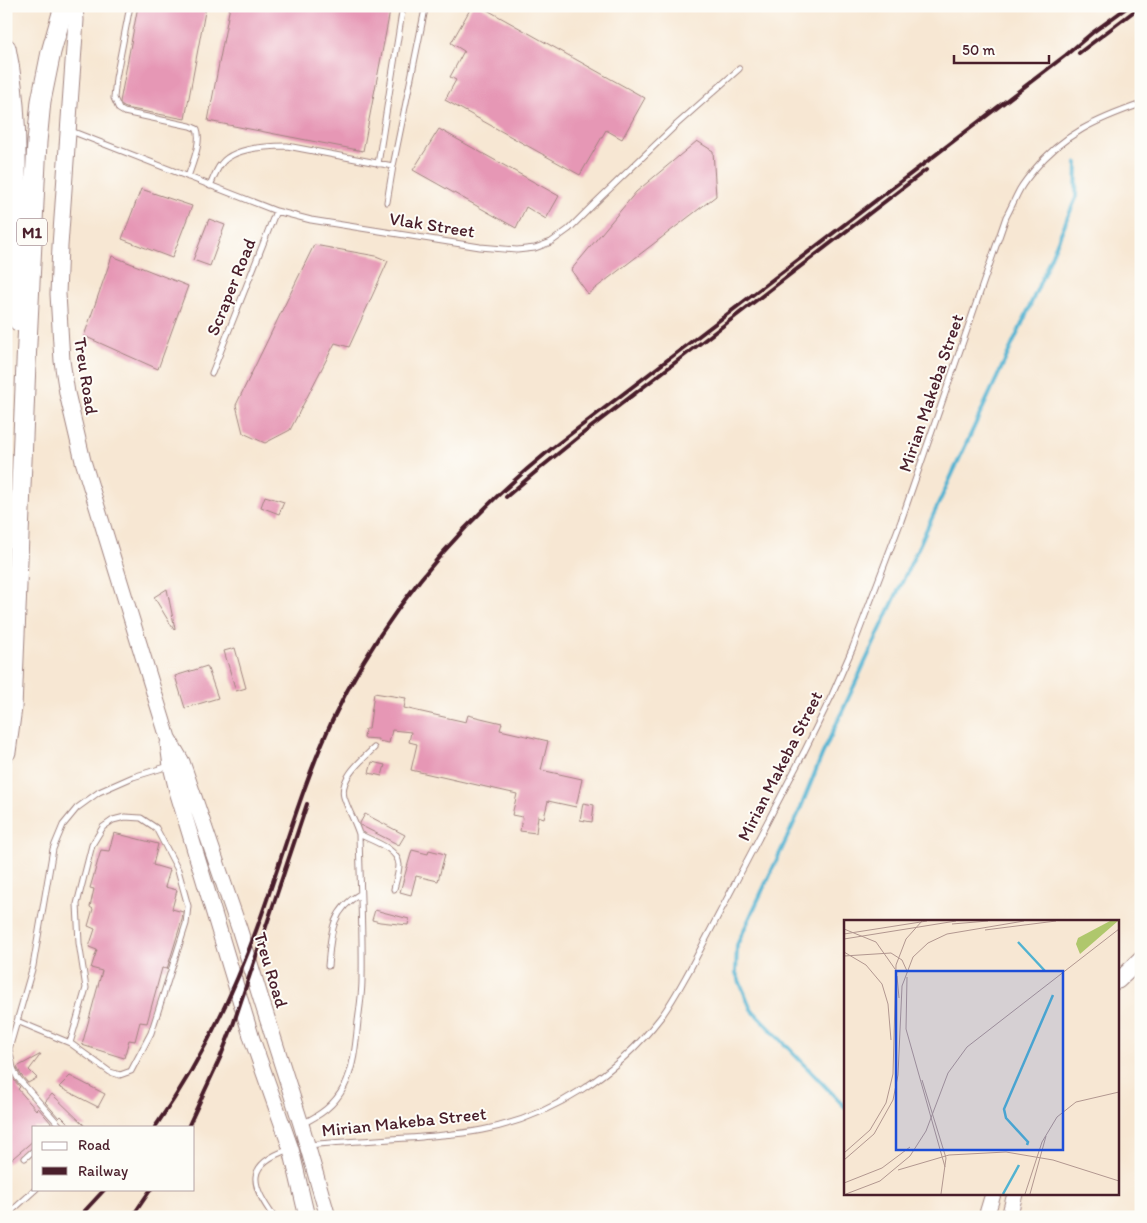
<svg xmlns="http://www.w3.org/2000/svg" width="1147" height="1223" font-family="Itim,sans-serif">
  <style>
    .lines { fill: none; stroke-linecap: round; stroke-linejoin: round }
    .stream { stroke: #52b3d1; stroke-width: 4 }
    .building { fill: #e697b5 }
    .lane-casing { stroke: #a0837f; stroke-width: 7 }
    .secondary-casing { stroke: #a0837f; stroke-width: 17 }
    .highway-casing { stroke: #a0837f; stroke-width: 21 }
    .lane { stroke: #fff; stroke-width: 5 }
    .secondary { stroke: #fff; stroke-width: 15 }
    .highway { stroke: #fff; stroke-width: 19 }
    .rail { stroke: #4a1f2b; stroke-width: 4 }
    .labels { text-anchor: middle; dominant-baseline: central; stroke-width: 4; stroke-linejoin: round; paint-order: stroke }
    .shield { fill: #fdfcf7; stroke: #806168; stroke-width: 1 }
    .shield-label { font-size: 16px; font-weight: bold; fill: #4a1f2b }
    .street-label { font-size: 18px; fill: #4a1f2b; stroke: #fdfcf7 }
    .inset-river { fill: none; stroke: #52b3d1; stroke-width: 2.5 }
    .inset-road { fill: none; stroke: #b29790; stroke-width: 1 }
    .view { fill: #1d4ed8; fill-opacity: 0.15; stroke: #1d4ed8; stroke-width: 2.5 }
    .inset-edge { fill: none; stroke: #4a1f2b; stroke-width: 2.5 }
  </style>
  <rect width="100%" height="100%" fill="#fdfcf7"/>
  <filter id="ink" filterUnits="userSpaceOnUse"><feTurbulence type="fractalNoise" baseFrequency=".02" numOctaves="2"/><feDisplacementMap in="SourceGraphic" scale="10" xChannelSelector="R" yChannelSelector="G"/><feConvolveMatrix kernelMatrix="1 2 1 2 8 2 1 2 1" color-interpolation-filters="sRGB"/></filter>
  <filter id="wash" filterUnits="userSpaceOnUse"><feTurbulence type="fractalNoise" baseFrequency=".0096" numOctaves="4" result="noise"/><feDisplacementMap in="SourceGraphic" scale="20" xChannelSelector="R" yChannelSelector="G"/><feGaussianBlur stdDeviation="1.12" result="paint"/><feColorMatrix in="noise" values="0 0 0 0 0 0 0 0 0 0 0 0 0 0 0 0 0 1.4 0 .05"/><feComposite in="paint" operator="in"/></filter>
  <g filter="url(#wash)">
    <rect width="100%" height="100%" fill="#f7e7d3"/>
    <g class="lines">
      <path class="stream" d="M846 1108 751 1009 736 973 737 945 799 812 822 755 1026 315 1076 198 1077 163"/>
    </g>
    <g id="blocks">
      <path class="building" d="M138 6H206L185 119 126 108 122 106 120 102Z
        M230 6H391L363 151 208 121Z
        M472 6H480L645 98 622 139 606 130 580 175 445 100 456 80 450 77 464 51 451 43Z
        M439 129 559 196 546 219 526 207 516 228 413 170Z
        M697 141 713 151 716 196 588 294 571 270 636 192Z
        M141 189 192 206 172 258 122 239Z
        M209 219 225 225 210 266 193 260Z
        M314 245 376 256 388 261 349 347 335 343 290 430 265 443 243 433 236 405Z
        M112 256 188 286 158 369 84 336Z
        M265 496 284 502 279 514 261 507Z
        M167 589 175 629 174 630 154 597Z
        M235 648 246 688 236 691 224 651Z
        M207 666 218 698 185 708 175 676Z
        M374 693 406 698 404 708 466 722 468 715 502 723 500 730 548 741 541 770 582 779 576 807 548 801 544 818 538 816 536 833 520 831 522 817 512 815 517 794 411 770 417 744 409 742 411 732 392 730 389 743 378 741V739L364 738 365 729H369Z
        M372 762 385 765 382 776 369 773Z
        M583 803 594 805 592 822 580 820Z
        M365 814 405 835 399 845 360 825V823Z
        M114 833 158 844 153 865 170 870 165 887 177 890 172 909 183 912 182 920 167 969 162 968 147 1023 140 1022 135 1041 129 1040 124 1058 82 1045 102 971 91 968 97 950 89 947 95 929 88 926 93 909 90 907 94 889 90 888 101 850 109 851Z
        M412 850 428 854 429 850 445 854 438 881 416 876 411 895 400 892Z
        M375 910 409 919 408 925 380 922 372 920Z
        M41 1054 29 1070 37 1078 28 1083 21 1075 17 1067Z
        M10 1072 14 1080 20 1087 18 1089 36 1110 38 1108 52 1124 48 1127H34V1140L6 1164V1074Z
        M70 1076 105 1094 98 1107 59 1087Z
        M52 1094 86 1127H72L61 1116 59 1118 45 1102Z"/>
    </g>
  </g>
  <g filter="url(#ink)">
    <use href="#blocks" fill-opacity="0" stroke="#a0837f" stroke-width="1"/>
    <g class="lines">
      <g class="lane-casing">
        <path id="lane" d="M130 6 116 78 114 98 119 109 124 112 190 126 197 129C202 142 192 164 188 177
          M71 131 276 211 311 220 480 247 517 250 535 248 551 242 569 229 596 202 676 125 739 69
          M378 164 403 6
          M210 186C213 179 216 170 221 164 233 148 267 146 287 146L393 166 425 9 424 6
          M387 202 393 166
          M212 373 276 211
          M359 834C372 841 398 848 399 865 399 872 396 881 394 889
          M328 966C331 935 330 911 360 894
          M17 1021 70 1043 86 988 79 943 77 904 92 845 103 827 113 820 125 817 141 818 156 828 178 870 188 906 186 924 151 1033 131 1071 120 1075 110 1072 70 1043
          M302 1124C320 1115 334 1106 344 1087 354 1068 356 1042 358 1021 360 1007 362 993 362 979 363 931 360 883 359 834 355 821 348 810 344 797 339 778 362 760 374 748
          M61 1127 17 1077 13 1068 9 1049 33 966 53 849 63 825 77 808 99 792 133 777 169 766
          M308 1145C346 1141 384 1140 422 1137 442 1135 462 1134 482 1130 552 1117 618 1073 661 1017 672 1002 680 987 689 971L804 752 832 695 853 647 901 521 1006 217C1011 208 1015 198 1020 189 1024 182 1029 176 1034 170 1063 134 1098 119 1141 104
          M25 1158 34 1150
          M6 1216 36 1189
          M274 1217C249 1183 246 1164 290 1149"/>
      </g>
      <g class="secondary-casing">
        <path id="secondary" d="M75 6 76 20 60 246 58 294 62 361 67 393 83 461 168 738 182 762 239 928 261 999 301 1124 328 1217
          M168 744 171 766 177 791 252 1039 291 1149 307 1217
          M1118 981 1141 959
          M986 1217 993 1194
          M1009 1217 1015 1194"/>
      </g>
      <g class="highway-casing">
        <path id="highway" d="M6 48C25 138 10 231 18 321
          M6 752 12 708 26 363 37 142 41 101 51 52 64 6"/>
      </g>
      <use href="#lane" class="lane"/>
      <use href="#secondary" class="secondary"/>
      <use href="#highway" class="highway"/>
      <path class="rail" d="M1079 53 1141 6
        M506 497 539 469 586 431 926 170
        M155 1127C198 1066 232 998 257 928 282 859 301 788 332 721 382 614 460 523 551 449L1066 55 1092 33 1129 6
        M188 1127 220 1058 233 1025 307 804
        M79 1217 105 1189
        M132 1217 151 1189"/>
    </g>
  </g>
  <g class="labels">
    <rect class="shield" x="17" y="218.5" width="30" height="27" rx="4"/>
    <g class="shield-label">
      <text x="32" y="232">M1</text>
    </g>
    <g class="street-label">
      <text transform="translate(432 225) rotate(9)">Vlak Street</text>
      <text transform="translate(231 287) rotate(-68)">Scraper Road</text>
      <text transform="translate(86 376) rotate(81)">Treu Road</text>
      <text transform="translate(931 393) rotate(-71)">Mirian Makeba Street</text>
      <text transform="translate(780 766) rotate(-63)">Mirian Makeba Street</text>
      <text transform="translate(271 970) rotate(73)">Treu Road</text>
      <text transform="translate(404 1122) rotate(-6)">Mirian Makeba Street</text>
    </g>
  </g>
  <g transform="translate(844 920)">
    <rect width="275" height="275" fill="#f7e7d3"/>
    <path d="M266 1H274L236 34 232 24 234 18Z" fill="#afc76c"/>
    <path class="inset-river" d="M174 22 201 51M183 225 184 222 162 198 160 189 209 75M159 274 175 245"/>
    <path class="inset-road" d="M108 4 144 1M0 9 32 22 51 49M141 10 212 1M0 14 83 1M0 19 112 1M0 32 22 45 38 64 44 84 47 120M0 36 47 33 58 40 63 51M53 56 55 78M63 57 62 109 101 247M78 160 102 238 97 274M0 233 26 210 42 183 49 154 52 45 62 19 78 1M0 240 30 214 49 180 54 155 58 66 69 37 84 23 103 14 180 1M54 250 105 235 162 232 209 240 275 261M0 263 38 248 66 227M2 274 36 261 66 236 82 211 104 153 123 127 275 9M181 274 198 222 213 197 232 182 275 172M186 274 202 216"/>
    <path class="view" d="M52 51H219V230H52Z"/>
    <rect width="275" height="275" class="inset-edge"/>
  </g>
  <rect width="1147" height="1223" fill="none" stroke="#fdfcf7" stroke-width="25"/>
  <rect x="32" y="1126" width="162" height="65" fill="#fdfcf7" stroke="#b5a4a5"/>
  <rect x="42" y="1142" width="25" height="8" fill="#ffffff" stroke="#b5a4a5"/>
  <text x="78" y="1150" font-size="15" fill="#4a1f2b">Road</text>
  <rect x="42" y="1167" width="25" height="8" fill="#4a1f2b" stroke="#b5a4a5"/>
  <text x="78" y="1176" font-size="15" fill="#4a1f2b">Railway</text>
  <path d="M954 55v8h95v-8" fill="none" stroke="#4a1f2b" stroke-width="2.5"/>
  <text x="962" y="55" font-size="15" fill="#4a1f2b" stroke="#fdfcf7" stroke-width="4" paint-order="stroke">50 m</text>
</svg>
